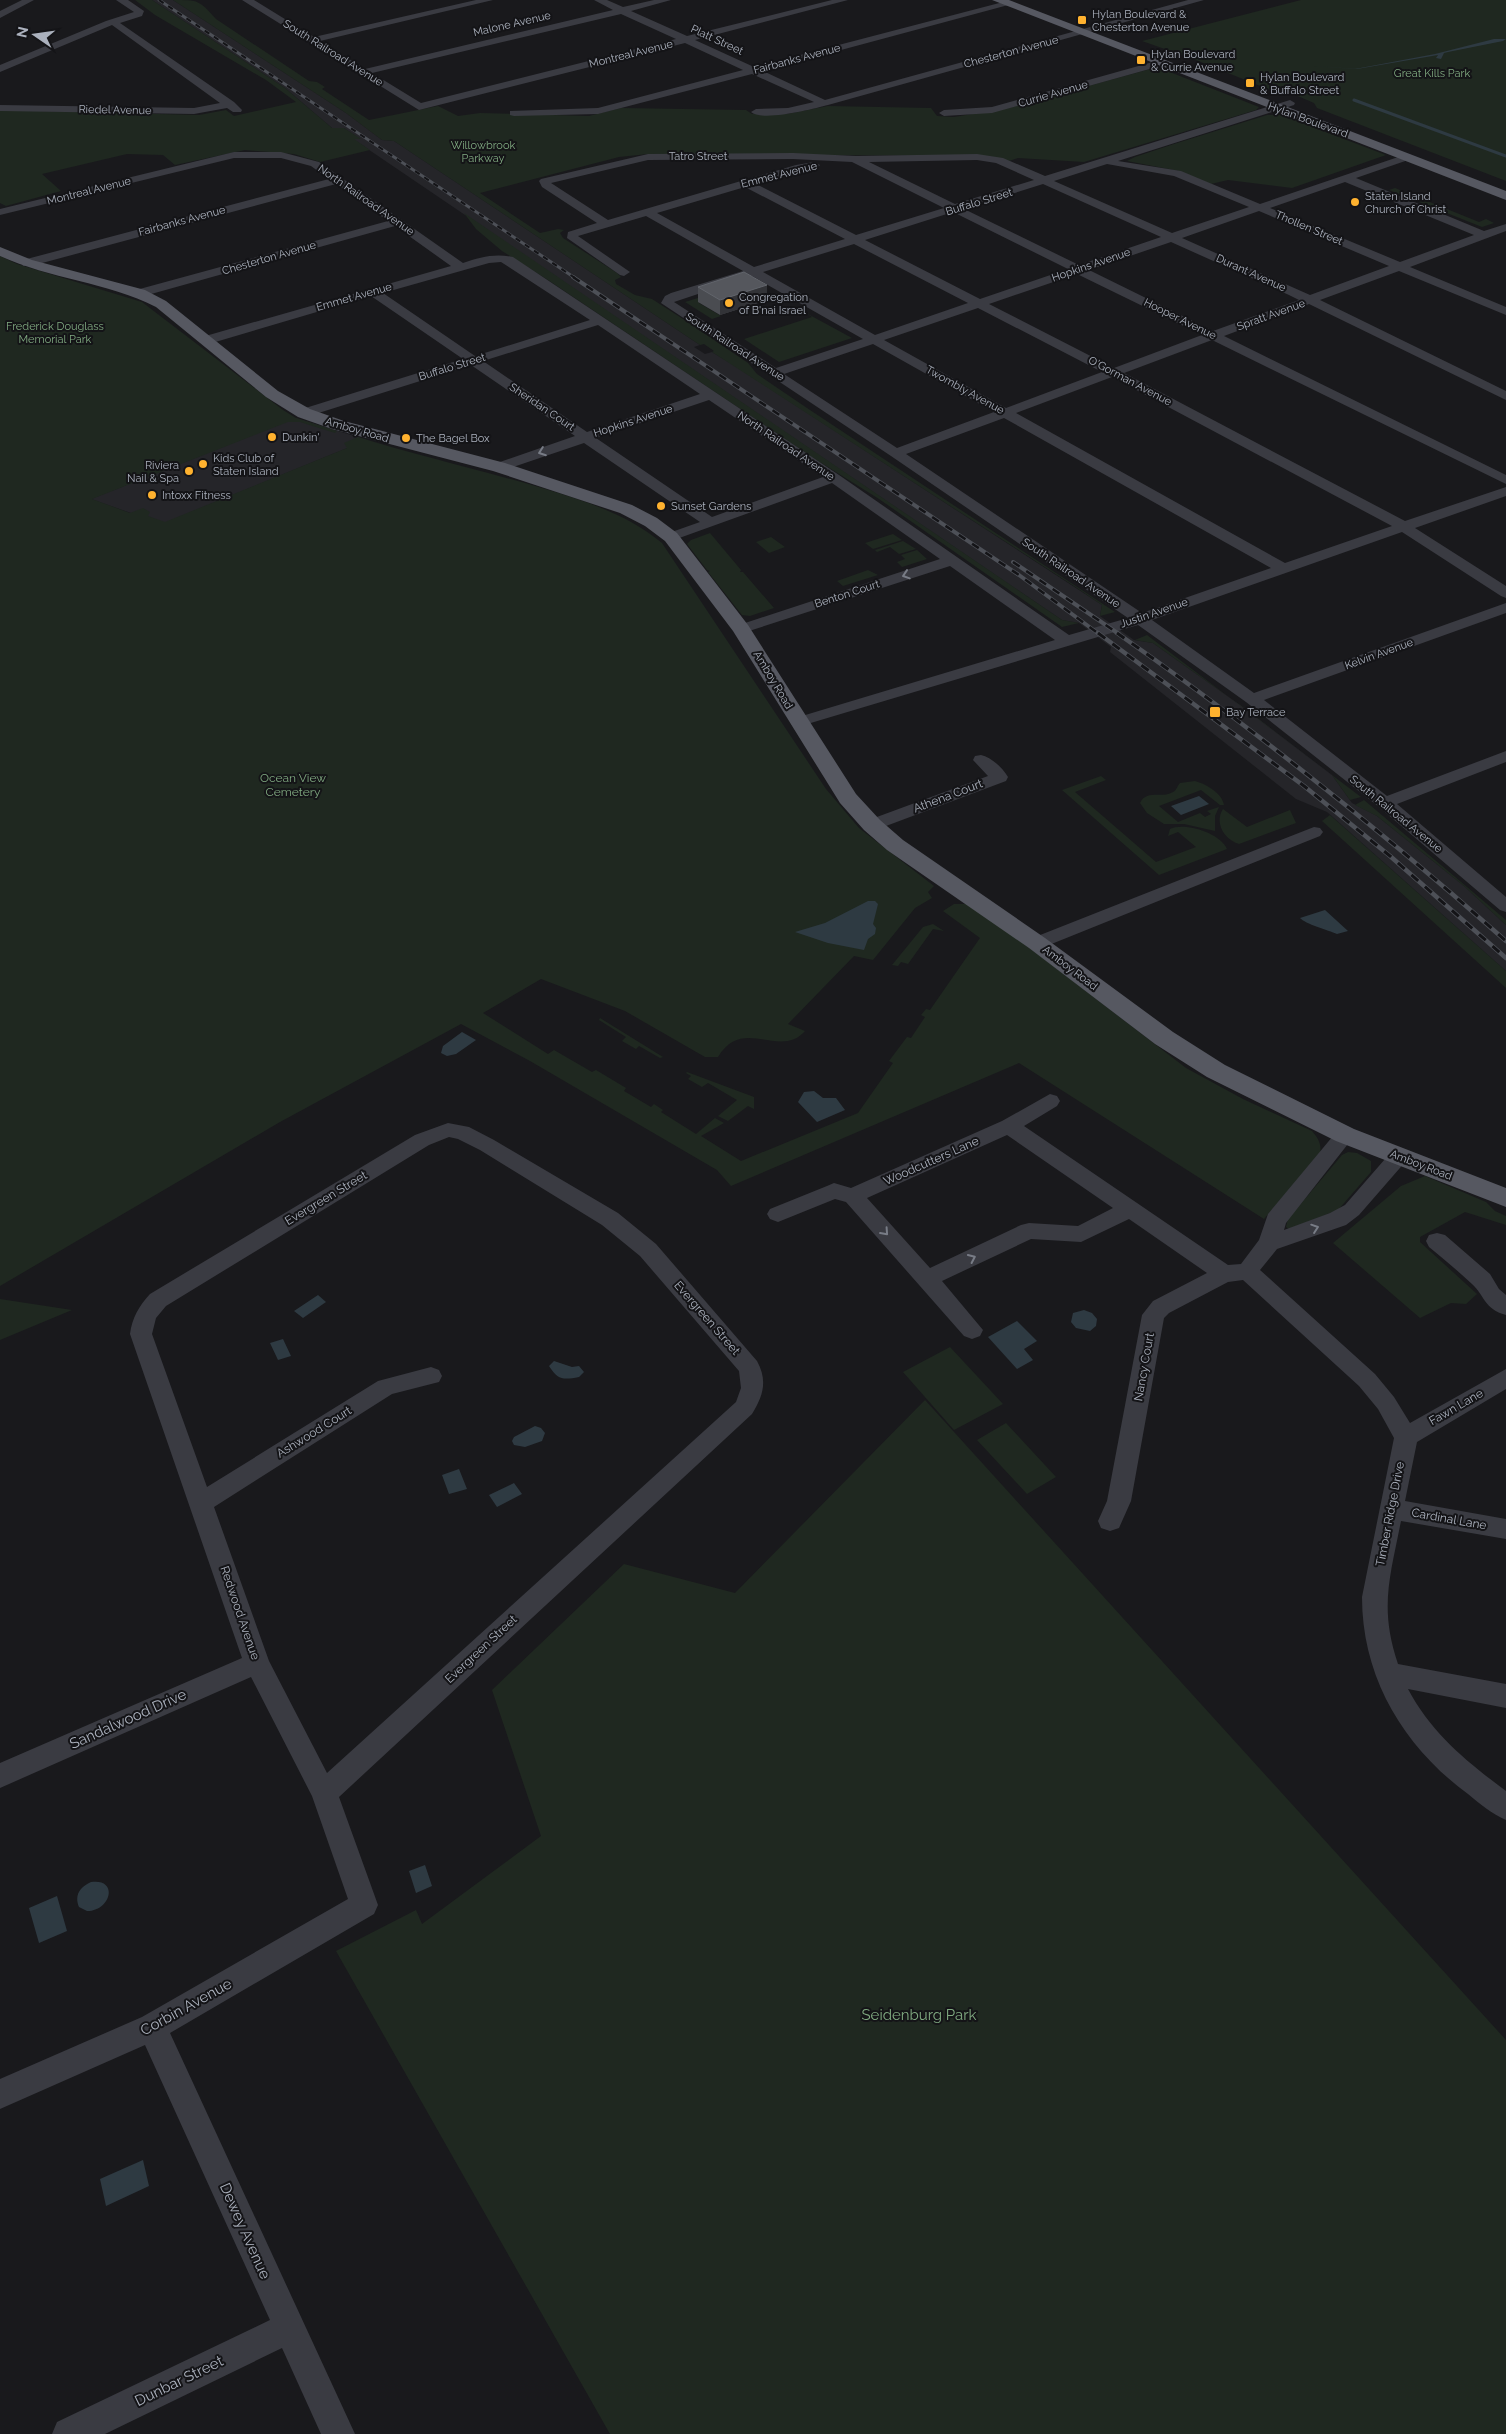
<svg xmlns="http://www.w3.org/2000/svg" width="1506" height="2434" font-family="Raleway,sans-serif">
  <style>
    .built { fill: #252529 }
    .green { fill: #1f2820 }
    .water { fill: #2e3a42 }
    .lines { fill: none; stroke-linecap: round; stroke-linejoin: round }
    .stream { stroke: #2e3a42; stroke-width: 3 }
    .minor { fill: #3a3b42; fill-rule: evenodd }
    .major { fill: #565861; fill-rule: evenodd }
    .rail-far2-casing { stroke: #4d5057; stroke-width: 3 }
    .rail-far1-casing { stroke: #4d5057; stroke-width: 4 }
    .rail-casing { stroke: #4d5057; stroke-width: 4.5 }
    .rail-far2 { stroke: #141417; stroke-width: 2; stroke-dasharray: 5.5; stroke-linecap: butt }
    .rail-far1 { stroke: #141417; stroke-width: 2.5; stroke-dasharray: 8; stroke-linecap: butt }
    .rail { stroke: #141417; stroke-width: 3; stroke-dasharray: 9; stroke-linecap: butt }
    .wall { fill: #4a4c51 }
    .shaded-wall { fill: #323337 }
    .building { fill: #55575d; stroke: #62656c }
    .oneway { stroke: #787c86 }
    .poi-dot { fill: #ffb22f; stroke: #141417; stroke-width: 2 }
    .labels { text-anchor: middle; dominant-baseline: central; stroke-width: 4; stroke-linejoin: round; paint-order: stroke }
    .far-poi-label { font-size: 11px; fill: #abb1bd; stroke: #141417; text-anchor: start }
    .far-street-label { font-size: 11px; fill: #abb1bd; stroke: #141417 }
    .far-park-label { font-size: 11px; fill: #80aa81; stroke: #141417 }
    .park-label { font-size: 12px; fill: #80aa81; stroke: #141417 }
    .street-label { font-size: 12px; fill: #abb1bd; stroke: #141417 }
    .near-street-label { font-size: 15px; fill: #abb1bd; stroke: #141417 }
    .near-park-label { font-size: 15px; fill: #80aa81; stroke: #141417 }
  </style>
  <rect width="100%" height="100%" fill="#19191c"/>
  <path class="built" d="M152 0H173L346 113 382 140 394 141 700 345 694 347 705 354 712 352 735 366 1102 605 1100 616 1134 640 1153 643 1240 705 1332 775 1352 803 1377 816 1464 886 1506 925V971L1327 812 1296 799 1110 652 1111 647 1079 623 1062 620 353 139H360L344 128H332L285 88Z
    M296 418 367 440 162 524 91 499Z"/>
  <path class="green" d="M135 0H152L285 88 332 128H344L361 139H354L370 150 320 162 294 154 245 150 175 165 163 155 127 154 42 174 61 191 6 206 0 203V110L199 115 226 110 234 116 296 102 266 80 155 15Z
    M173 0C199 0 199 0 216 19L309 81 317 82 325 87 322 89 369 120 438 106 458 116 480 113 589 116 621 108 746 110 752 114H787L828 106 931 108 937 116 954 117 1004 109 1154 68 1162 69 1259 107 1256 110 1084 162 1018 158 1009 161 988 156 648 154 619 157 480 193 540 233 558 229 564 230 560 233 563 238 617 273 621 277 615 280 616 284 635 295 652 299 683 319 748 363 757 374 810 410 1115 612 1100 616 1102 605 1077 588 712 352 714 351 704 344 700 345 394 141 382 140 346 113Z
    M1301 0H1506V181L1317 108 1314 103 1293 94 1270 90 1196 60 1142 41Z
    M1267 115H1281L1386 155 1292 188 1228 180 1211 184 1179 171 1127 161 1135 157 1174 144Z
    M1395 188 1479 222 1486 219 1494 223 1482 227 1389 190Z
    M464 213 1062 620 1079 623 1062 627 879 499 812 457 548 280 502 251 476 229Z
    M0 256 17 264 142 302 283 410 296 418 337 431 335 433 300 422H288L92 499 130 513 143 508 150 512 148 516 165 522 347 448 344 443 358 437C419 456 481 470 542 488 585 501 627 514 662 543L826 789 859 828 934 886 928 892 932 898 915 908 873 960 854 956 788 1024 805 1031C780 1060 743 1015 718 1057H705L625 1011 541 979 483 1013 548 1054 554 1050 592 1072 596 1070 626 1088 624 1091 651 1107 654 1104 663 1110 661 1112 696 1134 715 1118 724 1123 701 1136 741 1161 858 1113 893 1063 889 1061 907 1037 911 1038 925 1017 921 1015 926 1009 930 1010 980 938 943 911 954 904H967L1014 936 1186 1068 1243 1099 1312 1131C1318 1138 1322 1144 1320 1154L1264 1219 1019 1063 731 1186 717 1170 530 1061 461 1024 280 1122 0 1286Z
    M752 281 699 303 721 316 712 319 685 302Z
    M806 313 852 338 779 362 744 339 812 317Z
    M710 533 741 570 740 572H743L774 608 750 616 742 615 708 572 710 571 707 570 687 544 691 540Z
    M893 534 902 540 873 549 865 543Z
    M771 537 785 547 769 553 756 542Z
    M903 541 916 549 899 554 890 547 877 552 875 550Z
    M917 550 927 559 902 567 897 562 905 559 901 555Z
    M868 570 878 575 843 586 837 581Z
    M1147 635 1361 797 1350 800 1332 775 1240 705 1153 643 1135 640Z
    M1101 776 1106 780 1075 792 1156 862 1196 847 1178 832 1168 836 1170 829C1185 822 1220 833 1227 849L1159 875 1062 790Z
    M1195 781C1206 784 1222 793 1224 805H1220L1201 790 1159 806 1178 822 1200 813 1205 817 1211 814 1207 811 1219 807 1215 816V831L1184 824H1164L1147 813 1140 803C1147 789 1162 799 1173 792 1177 790 1177 786 1180 783Z
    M1364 800 1506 920V925L1464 886 1377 816 1355 805Z
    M1223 809 1247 827 1290 810 1296 823 1239 844C1224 839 1214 823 1223 809Z
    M1330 815 1506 971V988L1322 821Z
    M933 924 944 931 933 929 908 964 901 962 898 966 892 965 923 927Z
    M600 1018 663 1057 660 1058 639 1046 636 1049 622 1041 626 1037 599 1020Z
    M687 1072 754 1097V1109L748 1106 728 1121 718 1116 737 1100 708 1083 702 1087 688 1079 691 1076 686 1073Z
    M1348 1152 1357 1153 1371 1161V1172L1338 1210 1289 1229 1286 1227 1288 1219 1342 1155Z
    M1425 1176 1486 1202 1495 1211 1506 1216V1225L1465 1212 1420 1237V1242L1477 1294 1466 1304 1451 1303 1420 1318 1333 1243 1401 1186Z
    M0 1299 72 1310 0 1340Z
    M950 1347 1003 1404 954 1430 903 1372Z
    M925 1400 1506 2040V2434H610L336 1951 416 1910 422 1924 541 1836 492 1690 624 1564 735 1593Z
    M1006 1423 1056 1477 1027 1494 977 1440Z"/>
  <path class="water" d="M1494 39H1506L1503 41 1448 52 1444 53 1441 59 1436 58 1438 55 1357 69 1313 66 1355 69 1435 54Z
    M1199 796 1209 804 1181 815 1171 806Z
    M868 901H875L878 904 873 924 876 928 875 934 868 939 864 950 828 943 795 932 825 923Z
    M1325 910 1348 931 1337 934C1328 930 1305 924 1300 918Z
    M462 1032 476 1040 456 1054 447 1056 441 1053 443 1046Z
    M814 1091 823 1098H836L845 1110 817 1122 798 1102 804 1092Z
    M318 1295 326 1302 303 1318 294 1311Z
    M1084 1310 1092 1313 1097 1319 1096 1326 1090 1331 1076 1328 1071 1322 1073 1313Z
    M1017 1321 1037 1341 1024 1349 1033 1360 1017 1369 988 1337Z
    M283 1339 291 1356 278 1360 270 1343Z
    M554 1361 572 1367 579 1366 584 1372 579 1377C563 1380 558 1380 549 1366Z
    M535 1426 541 1428 545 1433 542 1441 525 1447 514 1445 512 1441 514 1437Z
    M459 1469 467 1489 449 1494 442 1475Z
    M514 1483 522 1494 497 1507 489 1495Z
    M425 1865 432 1886 416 1893 409 1871Z
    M91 1882C119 1878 111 1911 87 1911L79 1907C74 1895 80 1887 91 1882Z
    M57 1896 67 1931 39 1943 29 1908Z
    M143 2160 149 2186 106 2206 100 2179Z"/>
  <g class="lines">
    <path class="stream" d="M1354 100 1506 156"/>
    <path class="minor" d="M22 0H34L0 18V11Z
      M116 0H128L144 11 142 16 120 23 234 102 242 110 241 112H233L227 108 194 114 0 111V105L194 108 220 103 112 25 0 72V65L106 21 134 12Z
      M242 0H254L314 37 476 0H493L320 41 365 69 613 10 594 0H607L623 7 654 0H671L631 11 687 36 832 0H848L695 40 754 67 1007 1 1012 4 763 71 825 100 1188 0H1204L828 105C813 109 762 122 751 112L756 109 788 108 814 102 752 74 598 114 514 116 510 115V111L598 108 743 70 685 43 419 110ZM621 14 676 39 421 103 372 73Z
      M1160 60 1165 63 1164 65 992 113 944 116 939 113 944 110 992 107Z
      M1290 100 1295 103 1294 105 1118 161 1181 171 1260 204 1407 154 1411 155V159L1356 178 1484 231 1506 224V231L1410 267 1506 307V315L1399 271 1320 300 1506 391V400L1309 304 1224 336 1506 475V484L1212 340 1124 373 1405 521 1506 487V496L1415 528 1506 586V598L1501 596 1402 532 1152 620 1254 693 1506 603V613L1264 700 1387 796 1506 751V762L1397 804 1506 897V912L1500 910 1379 807 1246 702 1138 625 804 725H792L790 722 792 719 1055 640 950 566 746 632H736L733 629 736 626 940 559 832 483 671 541 664 537 666 534 700 522 584 443 504 470H494L492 467 494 464 575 436 471 365 309 416H299L297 413 299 410 463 359 371 296 212 343H202L201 340 202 337 451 266 395 226 144 296H136L134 293 136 290 388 221 336 184 31 266H23L21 263 23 260 329 179 311 166 281 158H234L0 215V209L234 152H281L319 162 463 263C480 257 495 253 513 257L839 475 1069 635 1128 618 891 456 661 303 665 296 671 293 743 271 646 216 578 236 630 272 624 276 620 275 567 238 568 232 597 223 542 187 539 181 541 179 648 154 793 153 856 156 977 154 1003 158 1045 176ZM793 159 852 162 944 208 856 235 756 184 818 167 820 165 814 162 796 165 608 220 551 183 648 160ZM977 160 996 163 1034 180 955 204 869 162ZM1107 164 1174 176 1249 207 1172 233 1054 181ZM1345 182 1474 235 1400 262 1270 208ZM1043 184 1161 237 1079 265 964 209ZM745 187 845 239 754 267 657 213ZM1259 211 1389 266 1310 295 1182 238ZM953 212 1068 269 980 299 865 240ZM1171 242 1289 295 1299 300 1213 331 1089 270ZM854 244 968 303 875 335 763 272ZM501 262 590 320 475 356 383 293 489 263ZM1077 274 1202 335 1114 368 989 304ZM752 276 863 339 776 368 674 302ZM978 308 1102 372 1006 408 884 340ZM598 325 700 394 587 432 483 361ZM873 344 994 412 897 448 784 374ZM1112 377 1392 526 1285 563 1016 413ZM709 400 823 477 712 517 596 438ZM1004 418 1271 568 1142 613 906 454Z
      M981 755C991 757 1003 768 1008 777L1006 781 878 829H866L863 825 866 821 988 776 973 760 975 756Z
      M1314 827 1320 828 1323 832 1320 836 1044 947 1037 949 1030 947 1028 943 1030 939Z
      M1050 1094 1057 1096 1060 1101 1057 1106 1024 1126 1228 1265 1241 1264 1259 1240 1268 1214 1338 1130 1345 1128 1352 1130 1355 1135 1286 1223 1284 1230 1330 1213 1345 1205 1392 1151 1399 1149 1406 1151 1409 1156 1406 1161 1359 1215 1346 1225 1277 1249 1260 1270 1375 1374 1394 1397 1410 1423 1506 1369V1389L1417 1442 1405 1501 1506 1519V1539L1401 1521C1390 1577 1379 1608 1398 1664L1506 1684V1708L1408 1689C1432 1734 1466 1761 1506 1791V1820C1492 1814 1480 1804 1468 1794 1404 1747 1362 1678 1362 1597L1394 1438 1378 1409 1359 1386 1243 1280 1228 1282 1169 1313 1164 1318 1131 1501 1119 1528 1110 1531 1101 1528 1098 1521 1107 1501 1142 1315 1153 1301 1207 1273 1129 1219 1081 1242 1031 1239 942 1281 983 1330 980 1336 972 1339 964 1336 846 1202 835 1199 778 1222 770 1219 767 1214 770 1209 827 1186 834 1183 851 1188 1002 1121ZM1007 1135 1113 1208 1078 1226 1029 1223 1021 1225 930 1268 867 1198Z
      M448 1123 469 1127 494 1140 618 1213 656 1244 757 1361C768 1381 763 1396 752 1414L339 1797 378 1905 374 1914 170 2033 355 2434H321L282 2348 105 2434H52L57 2422 270 2320 145 2045 0 2109V2079L142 2017 348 1899 312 1796 251 1677 0 1788V1763L242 1658 130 1334C132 1318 139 1306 150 1294L415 1135ZM449 1137 458 1139 480 1150 602 1225 640 1256 739 1371 741 1388 736 1402 327 1773 269 1661 214 1507 392 1394 439 1382 442 1376 439 1370 431 1367 378 1381 207 1487 152 1334 156 1318 166 1306 429 1145Z
      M1437 1233 1445 1235 1490 1274 1499 1289 1506 1295V1315C1484 1309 1485 1296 1472 1284 1458 1271 1444 1259 1429 1247L1426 1241 1429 1235Z"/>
    <path class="major" d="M992 0H1009L1506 191V200Z
      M0 247 32 260 145 290 166 301 278 391 310 409 344 421 505 463 632 505 657 518 677 533 748 625 856 794 880 820 903 840 1045 938 1173 1032 1225 1065 1354 1129 1506 1188V1207L1336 1141 1207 1077 1155 1044 1029 948 887 850 864 830 840 803 733 631 665 541 645 526 620 513 493 471 332 429 298 417 266 397 156 307C107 282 50 279 0 256Z"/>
    <g class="rail-far2-casing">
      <path id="rail-far2" d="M159 0 575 278"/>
    </g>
    <g class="rail-far1-casing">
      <path id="rail-far1" d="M573 277 1019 575 1099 634
        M1013 562 1119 634"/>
    </g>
    <g class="rail-casing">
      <path id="rail" d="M1098 633 1304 786 1390 856 1506 958
        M1117 633C1253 728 1382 831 1506 941"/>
    </g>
    <use href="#rail-far2" class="rail-far2"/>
    <use href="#rail-far1" class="rail-far1"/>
    <use href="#rail" class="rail"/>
  </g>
  <path class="wall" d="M698 287 767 300 720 315 698 302Z"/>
  <path class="shaded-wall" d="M767 285V300L720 315V300Z"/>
  <path class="building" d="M744 272 767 285 720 300 698 287Z"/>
  <defs><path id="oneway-chevron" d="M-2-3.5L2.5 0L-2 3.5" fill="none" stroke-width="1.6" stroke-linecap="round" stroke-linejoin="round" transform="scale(1.25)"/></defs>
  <g class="oneway">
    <use href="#oneway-chevron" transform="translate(542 452) rotate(160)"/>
    <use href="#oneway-chevron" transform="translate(906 575) rotate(162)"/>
    <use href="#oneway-chevron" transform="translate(1315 1228) rotate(-19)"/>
    <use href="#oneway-chevron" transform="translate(885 1232) rotate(48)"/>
    <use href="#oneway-chevron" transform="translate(972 1258) rotate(-25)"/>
  </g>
  <g class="poi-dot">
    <rect x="1077" y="15" width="10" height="10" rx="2.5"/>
    <rect x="1136" y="55" width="10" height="10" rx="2.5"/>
    <rect x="1245" y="78" width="10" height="10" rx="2.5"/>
    <circle cx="1355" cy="202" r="5"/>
    <circle cx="729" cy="303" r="5"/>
    <circle cx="272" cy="437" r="5"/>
    <circle cx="406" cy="438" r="5"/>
    <circle cx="203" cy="464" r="5"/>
    <circle cx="189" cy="471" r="5"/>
    <circle cx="152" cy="495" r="5"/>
    <circle cx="661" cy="506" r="5"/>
    <rect x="1209" y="706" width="12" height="12" rx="2.5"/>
  </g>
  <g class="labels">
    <g class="far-poi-label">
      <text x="1092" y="14">Hylan Boulevard &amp;<tspan x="1092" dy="13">Chesterton Avenue</tspan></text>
      <text x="1151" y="54">Hylan Boulevard<tspan x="1151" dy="13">&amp; Currie Avenue</tspan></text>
      <text x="1260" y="77">Hylan Boulevard<tspan x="1260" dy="13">&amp; Buffalo Street</tspan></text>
      <text x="1365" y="196">Staten Island<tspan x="1365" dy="13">Church of Christ</tspan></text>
      <text x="739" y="297">Congregation<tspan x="739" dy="13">of B'nai Israel</tspan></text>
      <text x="282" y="437">Dunkin'</text>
      <text x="416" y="438">The Bagel Box</text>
      <text x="213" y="458">Kids Club of<tspan x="213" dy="13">Staten Island</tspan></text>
      <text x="179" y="465" text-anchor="end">Riviera<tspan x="179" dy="13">Nail &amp; Spa</tspan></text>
      <text x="162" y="495">Intoxx Fitness</text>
      <text x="671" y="506">Sunset Gardens</text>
      <text x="1226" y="712">Bay Terrace</text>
    </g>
    <g class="far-street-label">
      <text transform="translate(512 24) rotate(-13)">Malone Avenue</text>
      <text transform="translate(717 40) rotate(25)">Platt Street</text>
      <text transform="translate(1011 52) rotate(-15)">Chesterton Avenue</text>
      <text transform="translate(333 53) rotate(32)">South Railroad Avenue</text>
      <text transform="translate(631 54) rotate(-14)">Montreal Avenue</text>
      <text transform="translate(797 59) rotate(-15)">Fairbanks Avenue</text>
      <text transform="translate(1053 94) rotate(-16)">Currie Avenue</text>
      <text transform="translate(115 110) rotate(1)">Riedel Avenue</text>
      <text transform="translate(1308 120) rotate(20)">Hylan Boulevard</text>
      <text x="698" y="156">Tatro Street</text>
      <text transform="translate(779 175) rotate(-14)">Emmet Avenue</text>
      <text transform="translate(89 191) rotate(-14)">Montreal Avenue</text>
      <text transform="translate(366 200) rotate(35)">North Railroad Avenue</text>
      <text transform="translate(979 202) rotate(-17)">Buffalo Street</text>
      <text transform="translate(182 221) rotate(-15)">Fairbanks Avenue</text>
      <text transform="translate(1309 228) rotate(23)">Thollen Street</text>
      <text transform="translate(269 258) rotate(-16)">Chesterton Avenue</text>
      <text transform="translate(1091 265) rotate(-19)">Hopkins Avenue</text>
      <text transform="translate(1251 273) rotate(24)">Durant Avenue</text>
      <text transform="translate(354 297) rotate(-16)">Emmet Avenue</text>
      <text transform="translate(1271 315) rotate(-20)">Spratt Avenue</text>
      <text transform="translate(1180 319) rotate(26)">Hooper Avenue</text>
      <text transform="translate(735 347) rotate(33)">South Railroad Avenue</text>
      <text transform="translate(452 367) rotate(-17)">Buffalo Street</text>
      <text transform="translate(1130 381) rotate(28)">O'Gorman Avenue</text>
      <text transform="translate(965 390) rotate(29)">Twombly Avenue</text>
      <text transform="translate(542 407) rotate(34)">Sheridan Court</text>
      <text transform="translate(633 421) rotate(-18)">Hopkins Avenue</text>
      <text transform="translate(357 430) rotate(16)">Amboy Road</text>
      <text transform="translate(786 446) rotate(34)">North Railroad Avenue</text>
      <text transform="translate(1071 573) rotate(34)">South Railroad Avenue</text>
      <text transform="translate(847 594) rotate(-18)">Benton Court</text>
      <text transform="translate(1154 613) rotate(-19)">Justin Avenue</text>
      <text transform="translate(1379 654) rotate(-20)">Kelvin Avenue</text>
      <text transform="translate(773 680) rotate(59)">Amboy Road</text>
      <text transform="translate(1396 814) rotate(39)">South Railroad Avenue</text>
      <text transform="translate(1070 968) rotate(37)">Amboy Road</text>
      <text transform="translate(1421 1165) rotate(21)">Amboy Road</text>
    </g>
    <g class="far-park-label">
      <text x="1432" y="73">Great Kills Park</text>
      <text x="483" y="145">Willowbrook<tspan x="483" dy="13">Parkway</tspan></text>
      <text x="55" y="326">Frederick Douglass<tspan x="55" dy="13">Memorial Park</tspan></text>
    </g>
    <g class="park-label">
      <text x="293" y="778">Ocean View<tspan x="293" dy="14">Cemetery</tspan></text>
    </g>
    <g class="street-label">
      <text transform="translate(948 796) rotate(-21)">Athena Court</text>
      <text transform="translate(931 1161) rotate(-24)">Woodcutters Lane</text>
      <text transform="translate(326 1198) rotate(-31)">Evergreen Street</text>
      <text transform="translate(707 1318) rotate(49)">Evergreen Street</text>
      <text transform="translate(1144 1367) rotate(-80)">Nancy Court</text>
      <text transform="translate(1456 1407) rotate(-30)">Fawn Lane</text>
      <text transform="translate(314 1432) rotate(-32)">Ashwood Court</text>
      <text transform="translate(1390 1514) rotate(-79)">Timber Ridge Drive</text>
      <text transform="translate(1449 1519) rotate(10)">Cardinal Lane</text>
      <text transform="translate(240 1613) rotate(71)">Redwood Avenue</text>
      <text transform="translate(481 1649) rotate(-43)">Evergreen Street</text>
    </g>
    <g class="near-street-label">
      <text transform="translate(128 1719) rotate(-24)">Sandalwood Drive</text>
      <text transform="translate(186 2007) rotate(-29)">Corbin Avenue</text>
      <text transform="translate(245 2231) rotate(66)">Dewey Avenue</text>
      <text transform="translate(179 2381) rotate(-26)">Dunbar Street</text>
    </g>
    <g class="near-park-label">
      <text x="919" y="2015">Seidenburg Park</text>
    </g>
  </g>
  <g transform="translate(35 35) rotate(283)" stroke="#141417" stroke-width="4" paint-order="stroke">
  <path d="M0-4L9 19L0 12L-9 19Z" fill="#abb1bd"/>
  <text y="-8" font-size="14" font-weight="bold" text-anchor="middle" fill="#abb1bd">N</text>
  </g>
</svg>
